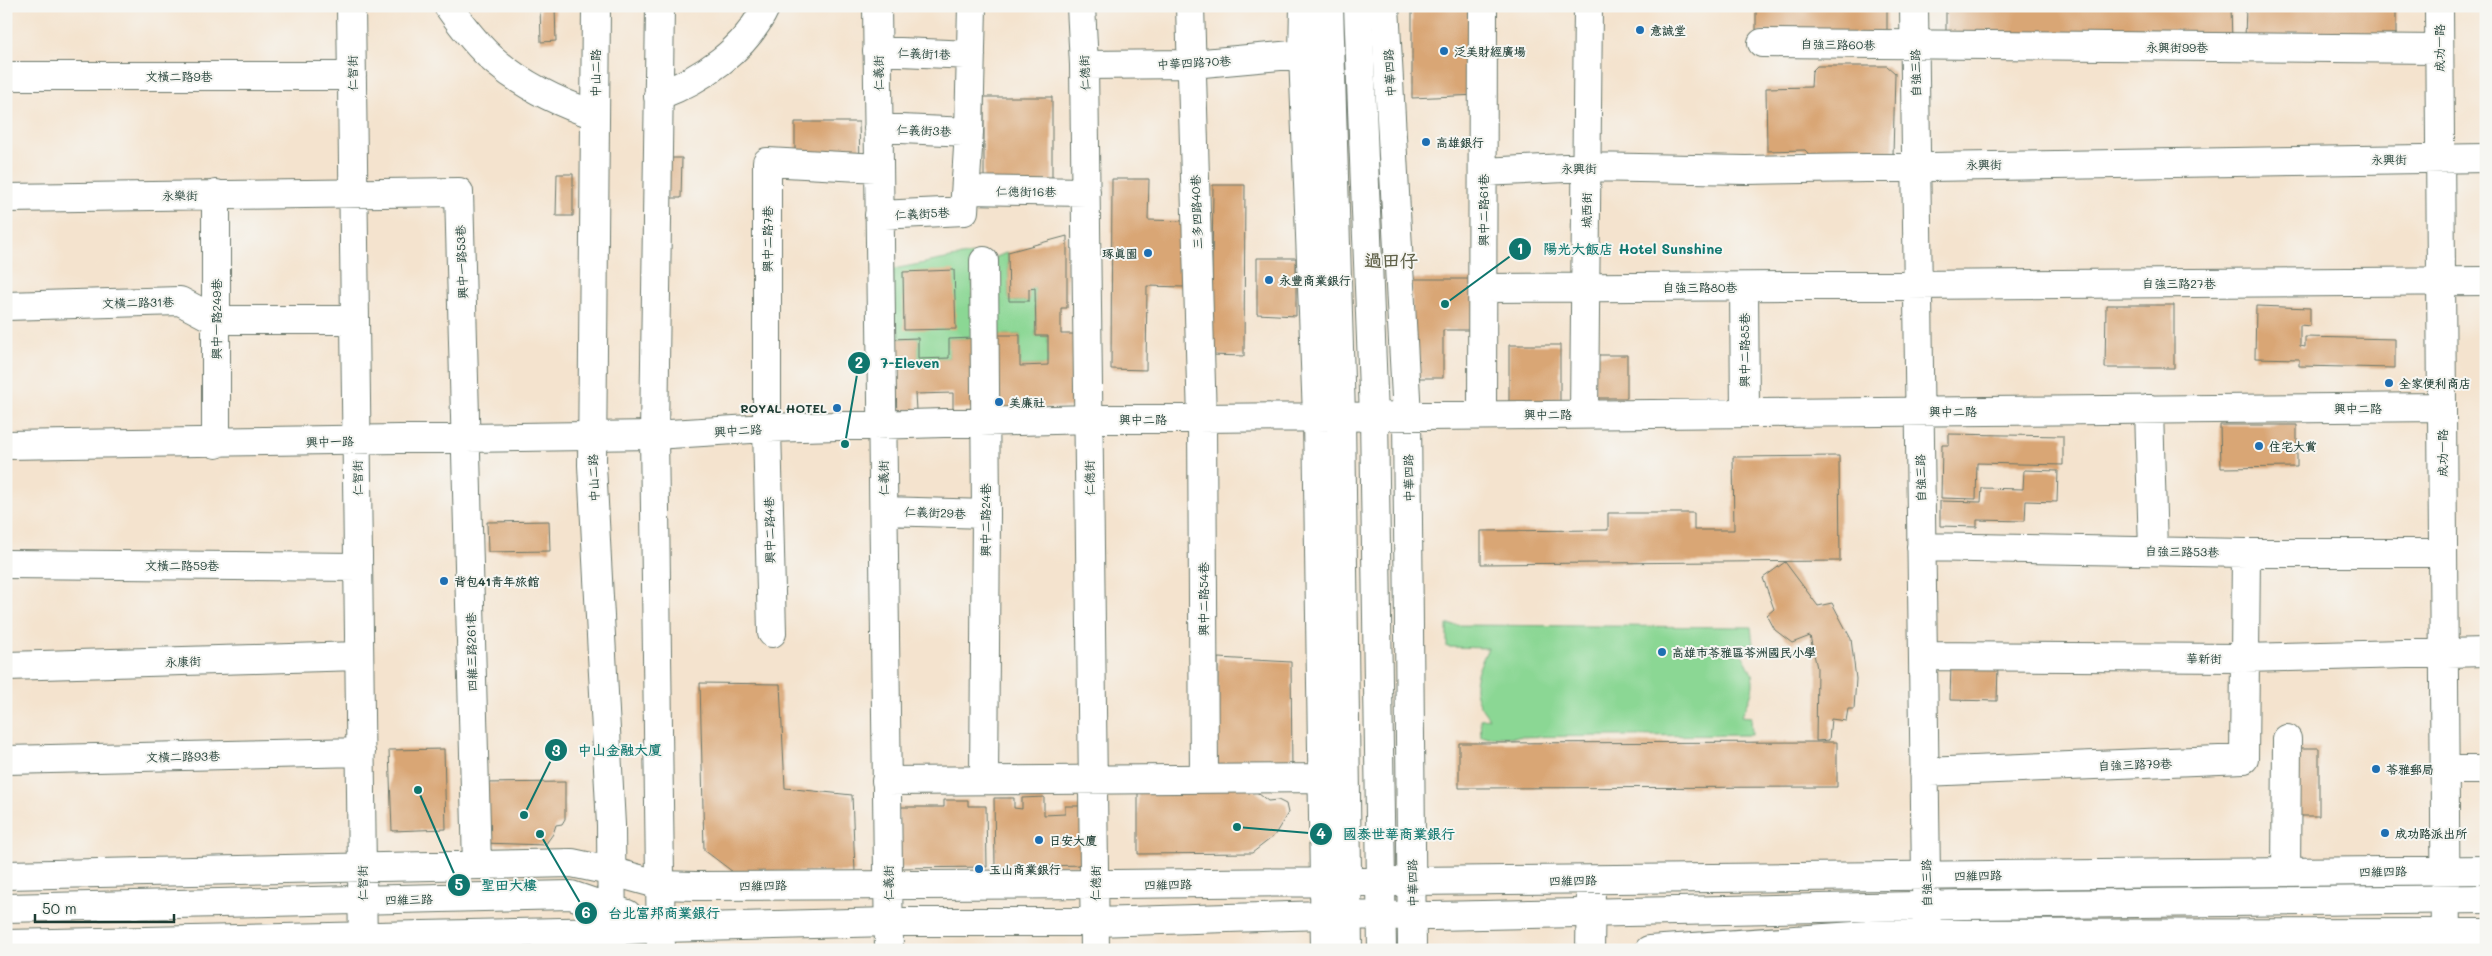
<svg xmlns="http://www.w3.org/2000/svg" width="2492" height="956" font-family="Mali,'LXGW WenKai TC',sans-serif">
  <style>
    .green { fill: #8bd794; stroke: #558a64 }
    .building { fill: #d9a674 }
    .lines { fill: none; stroke-linecap: round; stroke-linejoin: round }
    .minor-casing { stroke: #6a776a; stroke-width: 30 }
    .major-casing { stroke: #6a776a; stroke-width: 30 }
    .minor { stroke: #fff; stroke-width: 28 }
    .major { stroke: #fff; stroke-width: 28 }
    .poi-dot { fill: #1f6fb2; stroke: #f6f6f2; stroke-width: 2 }
    .labels { text-anchor: middle; dominant-baseline: central; stroke-width: 4; stroke-linejoin: round; paint-order: stroke }
    .poi-label { font-size: 12px; font-weight: bold; fill: #1f3d34; stroke: #f6f6f2; text-anchor: start }
    .street-label { font-size: 12px; fill: #1f3d34; stroke: #f6f6f2 }
    .district-label { font-size: 18px; font-weight: bold; fill: #60624a; stroke: #f6f6f2 }
    .leader { fill: none; stroke: #0f766e; stroke-width: 2 }
    .callout-dot { fill: #0f766e; stroke: #f6f6f2; stroke-width: 2 }
    .mark-label { font-size: 15px; text-anchor: middle; font-weight: bold; fill: #fff }
    .callout-label { font-size: 14px; text-anchor: middle; font-weight: bold; fill: #0f766e; stroke: #f6f6f2; stroke-width: 4; stroke-linejoin: round; paint-order: stroke }
  </style>
  <rect width="100%" height="100%" fill="#f6f6f2"/>
  <filter id="ink" filterUnits="userSpaceOnUse"><feTurbulence type="fractalNoise" baseFrequency=".02" numOctaves="2"/><feDisplacementMap in="SourceGraphic" scale="10" xChannelSelector="R" yChannelSelector="G"/><feConvolveMatrix kernelMatrix="1 2 1 2 8 2 1 2 1" color-interpolation-filters="sRGB"/></filter>
  <filter id="wash" filterUnits="userSpaceOnUse"><feTurbulence type="fractalNoise" baseFrequency=".0096" numOctaves="4" result="noise"/><feDisplacementMap in="SourceGraphic" scale="20" xChannelSelector="R" yChannelSelector="G"/><feGaussianBlur stdDeviation="1.12" result="paint"/><feColorMatrix in="noise" values="0 0 0 0 0 0 0 0 0 0 0 0 0 0 0 0 0 1.4 0 .05"/><feComposite in="paint" operator="in"/></filter>
  <g filter="url(#wash)">
    <rect width="100%" height="100%" fill="#f4e3ce"/>
    <path class="green" d="M1008 252 1009 301H1029V289L1035 288 1036 336H1048V365L1020 366V335H991L992 259Z
      M972 254 973 338 949 339V358L918 359V338L891 339 888 270Z
      M1447 625 1751 627 1753 644 1737 646C1756 677 1759 683 1741 716L1751 717 1752 735 1481 737 1480 719 1489 718C1466 691 1475 676 1488 648L1447 647Z"/>
    <g id="blocks">
      <path class="building" d="M540 6H555L556 41 541 42Z
        M1412 6H1475L1477 95 1412 98Z
        M1756 6H1887V34L1756 32Z
        M1946 6H2231L2232 43H1946Z
        M2246 6H2396V34L2245 38Z
        M1817 66H1887L1895 73 1893 156 1820 166 1805 150 1767 151 1766 88 1811 87 1812 71Z
        M984 97H1052V200H984Z
        M795 122H859L860 163H795Z
        M668 158H682L681 198H667Z
        M557 174H573V216H556Z
        M1112 179H1149L1148 220 1185 221 1184 287 1147 286 1146 370 1111 369Z
        M1213 185H1245L1244 356 1211 355Z
        M1067 236V308H1061V334H1076L1077 407 992 408 991 335H1020V366L1048 365V336H1036L1035 288 1029 289V301H1009L1008 252Z
        M1257 258H1296V316L1257 314Z
        M954 270 956 329 904 330 903 272Z
        M1412 279H1478V330H1443V378H1412Z
        M2106 305H2174V368H2105Z
        M2256 306 2310 308V326L2300 325V346L2305 347V337L2395 339V368L2299 366V359L2255 358Z
        M918 338V359L949 358V339L973 338 975 408 953 409V393L915 394 916 410H892L891 339Z
        M1509 345H1560V403H1509Z
        M1594 355H1627V398H1595Z
        M2220 425H2297V467L2221 468Z
        M1949 434 2063 436V465L1977 463 1976 499 1941 498 1942 445H1949Z
        M1839 456 1840 561 1481 564V531L1608 530V513H1694V530H1734L1733 457Z
        M2024 470 2058 471 2057 502 2026 501 2025 521 1977 520V527L1940 526V501L1981 502 1982 488 2023 489Z
        M549 521 550 551 488 552 487 522Z
        M1785 562 1818 606 1832 603 1851 639 1856 679 1854 709H1848L1846 721 1831 719 1829 740 1816 741 1817 668 1810 636 1792 643 1775 630 1767 615 1774 609 1763 578Z
        M1218 658 1291 662 1292 771 1217 770Z
        M1951 665 1998 666 1997 701 1950 700Z
        M700 683 780 684 785 788 852 795 855 872H733L704 850Z
        M1837 742V787L1459 788V743Z
        M2298 748H2319V816H2298Z
        M444 749 446 829 392 831 389 750Z
        M2482 780H2486V815H2484Z
        M565 782V819L562 824 556 825 553 834 545 845 483 843 482 783Z
        M1245 783 1268 801 1278 800 1286 804 1288 813 1274 836 1252 853 1138 854V786Z
        M1044 797V815L1065 814V806H1082L1084 865 995 867 994 798H1014V808L1022 809V798Z
        M944 800H968V806H986L987 867 899 868 898 807H944Z"/>
    </g>
  </g>
  <g filter="url(#ink)">
    <use href="#blocks" fill-opacity="0" stroke="#6a776a" stroke-width="1"/>
    <g class="lines">
      <g class="minor-casing">
        <path id="minor" d="M351 6 363 950
          M448 6C462 26 477 46 496 62 524 86 560 103 595 115
          M877 6 889 950
          M1081 6 1084 65 1095 950
          M1190 6 1202 419 1204 779
          M1304 6 1303 54 1317 416 1325 950
          M1385 6 1407 416 1412 950
          M1914 6 1927 950
          M2439 6 2446 950
          M1762 43 2439 49
          M877 51 971 55
          M1084 65 1192 64 1303 54
          M6 76H352
          M658 96C702 79 746 50 766 6
          M878 128 969 132
          M1483 172 1586 167 1746 170 2486 158
          M966 190 1086 192
          M216 194V444
          M6 198 459 192 477 865
          M879 215 964 211 969 132 972 6
          M984 261 986 514 984 780
          M1744 287 1745 413
          M1483 288 2486 281
          M6 306 180 301 216 320H355
          M2149 409 2153 551
          M1584 414 1588 6
          M1482 415 1483 6
          M6 445 654 435 767 428 1089 419 2442 407
          M884 511 986 514
          M1921 547 2246 553H2443
          M6 564 358 567
          M772 633 767 428V162L879 168
          M1923 656 2245 658 2486 652
          M6 666 359 656
          M6 760 361 752
          M2445 770H2486
          M1924 772 2244 759 2246 553
          M886 781 1322 778
          M2286 872 2287 739
          M6 875 572 863 610 871 661 885 695 886 1115 884 2486 870
          M1590 950 1591 889
          M1649 950 1869 935 1926 934 2486 933"/>
      </g>
      <g class="major-casing">
        <path id="major" d="M596 6 592 465 611 825 612 949
          M660 6 654 435 661 950
          M1329 6 1341 416 1348 950
          M1358 6 1374 416 1382 950
          M6 908 571 895 627 914
          M6 944 611 931 661 928 889 922H1095L1325 915 1433 916 1964 905 2486 899"/>
      </g>
      <use href="#minor" class="minor"/>
      <use href="#major" class="major"/>
    </g>
  </g>
  <g class="poi-dot">
    <circle cx="1640" cy="30" r="5"/>
    <circle cx="1444" cy="51" r="5"/>
    <circle cx="1426" cy="142" r="5"/>
    <circle cx="1148" cy="253" r="5"/>
    <circle cx="1269" cy="280" r="5"/>
    <circle cx="2389" cy="383" r="5"/>
    <circle cx="999" cy="402" r="5"/>
    <circle cx="837" cy="408" r="5"/>
    <circle cx="2259" cy="446" r="5"/>
    <circle cx="444" cy="581" r="5"/>
    <circle cx="1662" cy="652" r="5"/>
    <circle cx="2376" cy="769" r="5"/>
    <circle cx="2385" cy="833" r="5"/>
    <circle cx="1039" cy="840" r="5"/>
    <circle cx="979" cy="869" r="5"/>
  </g>
  <g class="labels">
    <g class="poi-label">
      <text x="1650" y="30">意誠堂</text>
      <text x="1454" y="51">泛美財經廣場</text>
      <text x="1436" y="142">高雄銀行</text>
      <text x="1138" y="253" text-anchor="end">琢真園</text>
      <text x="1279" y="280">永豐商業銀行</text>
      <text x="2399" y="383">全家便利商店</text>
      <text x="1009" y="402">美廉社</text>
      <text x="827" y="408" text-anchor="end">ROYAL HOTEL</text>
      <text x="2269" y="446">住宅大賞</text>
      <text x="454" y="581">背包41青年旅館</text>
      <text x="1672" y="652">高雄市苓雅區苓洲國民小學</text>
      <text x="2386" y="769">苓雅郵局</text>
      <text x="2395" y="833">成功路派出所</text>
      <text x="1049" y="840">日安大廈</text>
      <text x="989" y="869">玉山商業銀行</text>
    </g>
    <g class="street-label">
      <text transform="translate(1838 44) rotate(1)">自強三路60巷</text>
      <text x="2177" y="47">永興街99巷</text>
      <text transform="translate(2439 48) rotate(-90)">成功一路</text>
      <text transform="translate(924 53) rotate(2)">仁義街1巷</text>
      <text transform="translate(1194 62) rotate(-3)">中華四路70巷</text>
      <text transform="translate(352 73) rotate(-91)">仁智街</text>
      <text transform="translate(595 73) rotate(-90)">中山二路</text>
      <text transform="translate(878 73) rotate(-91)">仁義街</text>
      <text transform="translate(1084 73) rotate(-92)">仁德街</text>
      <text transform="translate(1389 73) rotate(-93)">中華四路</text>
      <text transform="translate(1915 73) rotate(-91)">自強三路</text>
      <text x="179" y="76">文橫二路9巷</text>
      <text transform="translate(924 130) rotate(2)">仁義街3巷</text>
      <text transform="translate(2389 159) rotate(-1)">永興街</text>
      <text transform="translate(1984 164) rotate(-1)">永興街</text>
      <text transform="translate(1579 168) rotate(-1)">永興街</text>
      <text transform="translate(1026 191) rotate(1)">仁德街16巷</text>
      <text transform="translate(180 195) rotate(-1)">永樂街</text>
      <text transform="translate(1483 210) rotate(-90)">興中二路61巷</text>
      <text transform="translate(1586 210) rotate(-90)">城西街</text>
      <text transform="translate(1196 212) rotate(-92)">三多四路40巷</text>
      <text transform="translate(922 213) rotate(-3)">仁義街5巷</text>
      <text transform="translate(767 239) rotate(-90)">興中二路7巷</text>
      <text transform="translate(461 262) rotate(-92)">興中一路53巷</text>
      <text x="2179" y="283">自強三路27巷</text>
      <text x="1700" y="287">自強三路80巷</text>
      <text transform="translate(138 302) rotate(-1)">文橫二路31巷</text>
      <text transform="translate(216 319) rotate(-90)">興中一路249巷</text>
      <text transform="translate(1744 350) rotate(-90)">興中二路85巷</text>
      <text x="2358" y="408">興中二路</text>
      <text x="1953" y="411">興中二路</text>
      <text x="1548" y="414">興中二路</text>
      <text x="1143" y="419">興中二路</text>
      <text transform="translate(738 430) rotate(-3)">興中二路</text>
      <text transform="translate(330 441) rotate(-1)">興中一路</text>
      <text transform="translate(2442 453) rotate(-90)">成功一路</text>
      <text transform="translate(357 478) rotate(-91)">仁智街</text>
      <text transform="translate(593 478) rotate(-92)">中山二路</text>
      <text transform="translate(883 478) rotate(-91)">仁義街</text>
      <text transform="translate(1089 478) rotate(-91)">仁德街</text>
      <text transform="translate(1408 478) rotate(-91)">中華四路</text>
      <text transform="translate(1920 478) rotate(-91)">自強三路</text>
      <text transform="translate(935 512) rotate(2)">仁義街29巷</text>
      <text transform="translate(985 520) rotate(-90)">興中二路24巷</text>
      <text transform="translate(769 530) rotate(-91)">興中二路4巷</text>
      <text transform="translate(2182 551) rotate(1)">自強三路53巷</text>
      <text x="182" y="565">文橫二路59巷</text>
      <text transform="translate(1203 599) rotate(-90)">興中二路54巷</text>
      <text transform="translate(471 652) rotate(-91)">四維三路261巷</text>
      <text x="2204" y="658">華新街</text>
      <text transform="translate(183 661) rotate(-2)">永康街</text>
      <text transform="translate(183 756) rotate(-1)">文橫二路93巷</text>
      <text transform="translate(2135 764) rotate(-2)">自強三路79巷</text>
      <text transform="translate(2383 871) rotate(-1)">四維四路</text>
      <text transform="translate(1978 875) rotate(-1)">四維四路</text>
      <text transform="translate(1573 880) rotate(-1)">四維四路</text>
      <text transform="translate(362 883) rotate(-91)">仁智街</text>
      <text transform="translate(888 883) rotate(-91)">仁義街</text>
      <text transform="translate(1095 883) rotate(-90)">仁德街</text>
      <text transform="translate(1412 883) rotate(-91)">中華四路</text>
      <text transform="translate(1926 883) rotate(-91)">自強三路</text>
      <text transform="translate(1168 884) rotate(-1)">四維四路</text>
      <text transform="translate(763 885) rotate(-1)">四維四路</text>
      <text transform="translate(409 899) rotate(-1)">四維三路</text>
    </g>
    <g class="district-label">
      <text x="1391" y="260">過田仔</text>
    </g>
  </g>
  <path class="leader" d="M1445 304L1520 249M845 444L859 363M524 815L556 750M1237 827L1321 834M418 790L459 885M540 834L586 913"/>
  <g class="callout-dot">
    <circle cx="1445" cy="304" r="5"/>
    <circle cx="845" cy="444" r="5"/>
    <circle cx="524" cy="815" r="5"/>
    <circle cx="1237" cy="827" r="5"/>
    <circle cx="418" cy="790" r="5"/>
    <circle cx="540" cy="834" r="5"/>
    <circle cx="1520" cy="249" r="12"/>
    <circle cx="859" cy="363" r="12"/>
    <circle cx="556" cy="750" r="12"/>
    <circle cx="1321" cy="834" r="12"/>
    <circle cx="459" cy="885" r="12"/>
    <circle cx="586" cy="913" r="12"/>
  </g>
  <g class="mark-label">
    <text x="1520" y="254">1</text>
    <text x="859" y="368">2</text>
    <text x="556" y="756">3</text>
    <text x="1321" y="839">4</text>
    <text x="459" y="890">5</text>
    <text x="586" y="918">6</text>
  </g>
  <g class="callout-label">
    <text x="1633" y="254">陽光大飯店 Hotel Sunshine</text>
    <text x="910" y="368">7-Eleven</text>
    <text x="620" y="755">中山金融大廈</text>
    <text x="1399" y="839">國泰世華商業銀行</text>
    <text x="509" y="890">聖田大樓</text>
    <text x="664" y="918">台北富邦商業銀行</text>
  </g>
  <rect width="2492" height="956" fill="none" stroke="#f6f6f2" stroke-width="25"/>
  <path d="M35 914v8h139v-8" fill="none" stroke="#1f3d34" stroke-width="2.5"/>
  <text x="42" y="914" font-size="15" fill="#1f3d34" stroke="#f6f6f2" stroke-width="4" paint-order="stroke">50 m</text>
</svg>
